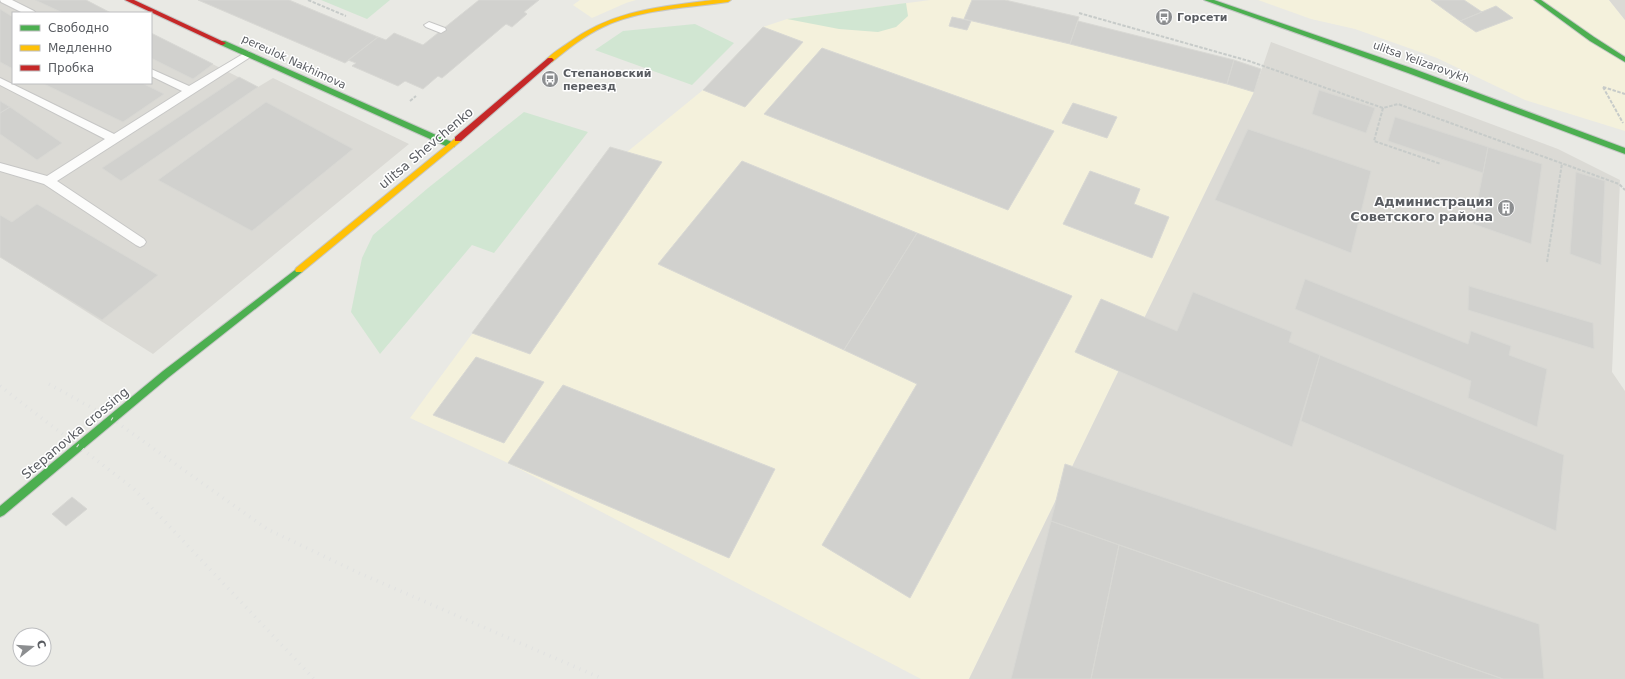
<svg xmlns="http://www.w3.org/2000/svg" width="1625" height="679" font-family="'DejaVu Sans',sans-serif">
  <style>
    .commercial { fill: #f4f1dc }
    .industrial { fill: #dbdad5 }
    .green { fill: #d1e6d2 }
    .building { fill: #d1d1ce; stroke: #d8d8d4 }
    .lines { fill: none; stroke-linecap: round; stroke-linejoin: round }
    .lane-casing { stroke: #c6c6c5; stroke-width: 2 }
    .fast-casing { stroke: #c6c7c6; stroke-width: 2 }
    .slow-casing { stroke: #c6c7c6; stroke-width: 2 }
    .jam-casing { stroke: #c6c7c6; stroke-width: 2 }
    .path { stroke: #c7cbc9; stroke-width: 2; stroke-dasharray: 3.5 1.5; stroke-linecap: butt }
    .lane { fill: #fcfcfb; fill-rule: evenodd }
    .fast { fill: #4caf50; fill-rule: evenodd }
    .slow { fill: #ffc107; fill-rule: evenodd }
    .jam { fill: #c62828; fill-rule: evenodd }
    .rail { stroke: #e1e2e1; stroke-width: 3.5; stroke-dasharray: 1 5.5; stroke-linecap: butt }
    .labels { text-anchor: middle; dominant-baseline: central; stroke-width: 3; stroke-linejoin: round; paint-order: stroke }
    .far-poi-label { font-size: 11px; font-weight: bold; fill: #5a5d62; stroke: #fff; text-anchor: start }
    .far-street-label { font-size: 11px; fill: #5a5d62; stroke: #fff }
    .street-label { font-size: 13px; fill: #5a5d62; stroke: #fff }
    .poi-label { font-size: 13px; font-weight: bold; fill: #5a5d62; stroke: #fff; text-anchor: end }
  </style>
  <rect width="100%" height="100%" fill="#e9e9e4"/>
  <path class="commercial" d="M580 0H636L626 3 592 18 573 5Z
    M930 0H1005L1079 17 1078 21 1234 60 1261 69 1254 92 969 679H921L508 463 410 418 610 147 627 152 703 90 763 27 787 19Z
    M1258 0H1609L1625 20V131L1525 100 1437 58 1355 29 1311 19Z"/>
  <path class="industrial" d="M0 0H86L111 13H13V83H151V33L258 87 273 78 409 144 153 354 0 257Z
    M1609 0H1625V20Z
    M1271 42 1558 149 1620 180 1612 372 1625 391V679H969L1254 92Z"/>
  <path class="green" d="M321 0H390L367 19Z
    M906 3 908 16 896 27 878 32 839 29 787 19Z
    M695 24 734 43 692 85 595 50 623 31Z
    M524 112 588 132 494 253 472 245 380 354 351 312 362 258 373 235 428 188Z"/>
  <path class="building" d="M35 0H86L111 13H63Z
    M198 0H289L378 37 345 63Z
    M479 0H539L524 12 527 14 512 27 506 24 442 78 438 76 423 89 405 81 398 86 352 66 356 63 348 60 378 37 386 40 394 33 423 45Z
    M972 0H1005L1079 17 1070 44 964 19Z
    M1431 0H1464L1482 12 1460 21Z
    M1496 6 1513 18 1476 32 1460 21Z
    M0 9 13 17V69L0 62Z
    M952 17 971 21 967 30 949 26Z
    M1078 21 1234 60 1227 84 1070 44Z
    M763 27 803 42 745 107 703 90Z
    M151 33 213 64 193 79 151 58Z
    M822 48 1054 131 1008 210 764 114Z
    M1234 60 1261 69 1254 92 1227 84Z
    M239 77 258 87 121 181 102 168Z
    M42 83H142L164 94 123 122Z
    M1319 90 1375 108 1366 133 1312 114Z
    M0 101 10 107 0 113Z
    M266 102 353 149 252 231 158 180Z
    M1073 103 1117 117 1107 138 1062 123Z
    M10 107 62 143 37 160 0 134V113Z
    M1395 117 1488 147 1483 173 1388 141Z
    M1248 129 1371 171 1351 253 1215 200Z
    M610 147 662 162 530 354 472 333Z
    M1488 147 1542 164 1531 244 1473 224Z
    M742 161 917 233 844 350 658 264Z
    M1090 171 1140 189 1134 204 1169 217 1152 258 1063 224Z
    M1576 172 1605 181 1601 265 1570 254Z
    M37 204 158 275 102 320 0 257V215L12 222Z
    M917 233 1072 296 910 598 822 545 917 384 844 350Z
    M1305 279 1468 344 1471 331 1511 346 1509 355 1547 369 1537 427 1468 398 1471 381 1295 309Z
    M1469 286 1593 323 1594 349 1468 310Z
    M1193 292 1292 332 1289 342 1320 355 1292 447 1075 352 1101 299 1177 331Z
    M1320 355 1564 455 1556 531 1301 421Z
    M476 357 544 382 504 443 433 415Z
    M563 385 775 469 729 558 508 463Z
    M1065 464 1539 624 1544 679H1503L1051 521Z
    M72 497 87 509 66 526 52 514Z
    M1051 521 1119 545 1091 679H1011Z
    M1119 545 1503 679H1091Z"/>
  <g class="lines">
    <g class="lane-casing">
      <path id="lane" d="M0 0H12L34 11 36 13H23L1 2Z
        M429 22 445 28 446 30 441 33 426 27 424 25Z
        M248 51 253 54 252 56 57 181 144 239 146 242 144 245 140 247 136 245 44 184 0 171V163L47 176 105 139 0 85V78L114 134 182 91 151 76V69L189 86Z"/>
    </g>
    <g class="fast-casing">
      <path id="fast" d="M1204 0H1214L1414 69 1625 148V154L1408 73Z
        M1534 0H1541L1594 37 1625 57V62L1590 41Z
        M221 41H225L454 143 455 145 454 147H448L221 45Z
        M299 267 303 270 302 272 169 377 4 515 0 517V506L163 371Z"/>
    </g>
    <g class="slow-casing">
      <path id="slow" d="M713 0H731L728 2C687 8 641 9 603 27 584 36 568 49 552 62H548L546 60C552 53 561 48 568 43 613 10 659 7 713 0Z
        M458 136 461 137V141L302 272H296L295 270 296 268Z"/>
    </g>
    <g class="jam-casing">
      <path id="jam" d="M125 0H134L226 43 223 45H221Z
        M548 58H552L554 60 461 141H455V137Z"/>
    </g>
    <path class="path" d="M308 0 346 16
      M1079 13 1249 61 1383 108 1398 104 1619 184 1625 190
      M1603 87 1623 123
      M1603 87 1625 94
      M410 101 416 96
      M1383 108 1374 141 1441 164
      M1547 262 1562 163"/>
    <use href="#lane" class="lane"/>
    <use href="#fast" class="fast"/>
    <use href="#slow" class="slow"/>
    <use href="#jam" class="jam"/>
    <path class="rail" d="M49 384 112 419 267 529 359 573 603 679
      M0 386 134 489 314 679"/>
  </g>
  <defs>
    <g id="bus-disc" transform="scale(0.9)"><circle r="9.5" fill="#8c8e90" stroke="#fff"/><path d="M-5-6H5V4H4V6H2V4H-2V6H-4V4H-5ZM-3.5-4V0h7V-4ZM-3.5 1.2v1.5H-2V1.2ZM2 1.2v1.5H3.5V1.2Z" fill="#fff"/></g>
    <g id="building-disc" transform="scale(0.9)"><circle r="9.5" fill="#8c8e90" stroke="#fff"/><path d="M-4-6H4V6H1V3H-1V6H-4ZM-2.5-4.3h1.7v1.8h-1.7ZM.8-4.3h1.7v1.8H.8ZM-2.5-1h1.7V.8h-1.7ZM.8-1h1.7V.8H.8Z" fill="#fff"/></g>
  </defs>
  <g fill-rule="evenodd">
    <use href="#bus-disc" x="1164" y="17"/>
    <use href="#bus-disc" x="550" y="79"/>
    <use href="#building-disc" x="1506" y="208"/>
  </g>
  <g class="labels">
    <g class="far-poi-label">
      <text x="1177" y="17">Горсети</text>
      <text x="563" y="73">Степановский<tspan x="563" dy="13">переезд</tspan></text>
    </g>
    <g class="far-street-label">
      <text transform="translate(294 62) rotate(25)">pereulok Nakhimova</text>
      <text transform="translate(1421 62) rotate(20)">ulitsa Yelizarovykh</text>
    </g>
    <g class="street-label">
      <text transform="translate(426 148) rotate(-40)">ulitsa Shevchenko</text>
      <text transform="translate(75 433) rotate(-40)">Stepanovka crossing</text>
    </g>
    <g class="poi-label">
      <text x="1493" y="201">Администрация<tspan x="1493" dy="15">Советского района</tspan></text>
    </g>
  </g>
  <rect x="12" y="12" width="140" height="72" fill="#ffffff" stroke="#bdbec0"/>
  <rect x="20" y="25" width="20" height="6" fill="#4caf50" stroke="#bdbec0"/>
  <text x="48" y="32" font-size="12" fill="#5a5d62">Свободно</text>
  <rect x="20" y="45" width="20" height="6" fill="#ffc107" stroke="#bdbec0"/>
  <text x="48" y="52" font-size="12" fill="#5a5d62">Медленно</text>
  <rect x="20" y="65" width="20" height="6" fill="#c62828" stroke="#bdbec0"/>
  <text x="48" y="72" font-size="12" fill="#5a5d62">Пробка</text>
  <g transform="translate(32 647) rotate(73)"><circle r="19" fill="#ffffff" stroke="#bdbec0"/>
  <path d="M0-3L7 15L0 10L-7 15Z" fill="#8c8e90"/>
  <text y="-6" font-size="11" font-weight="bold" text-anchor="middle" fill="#5a5d62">С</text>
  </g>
</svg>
